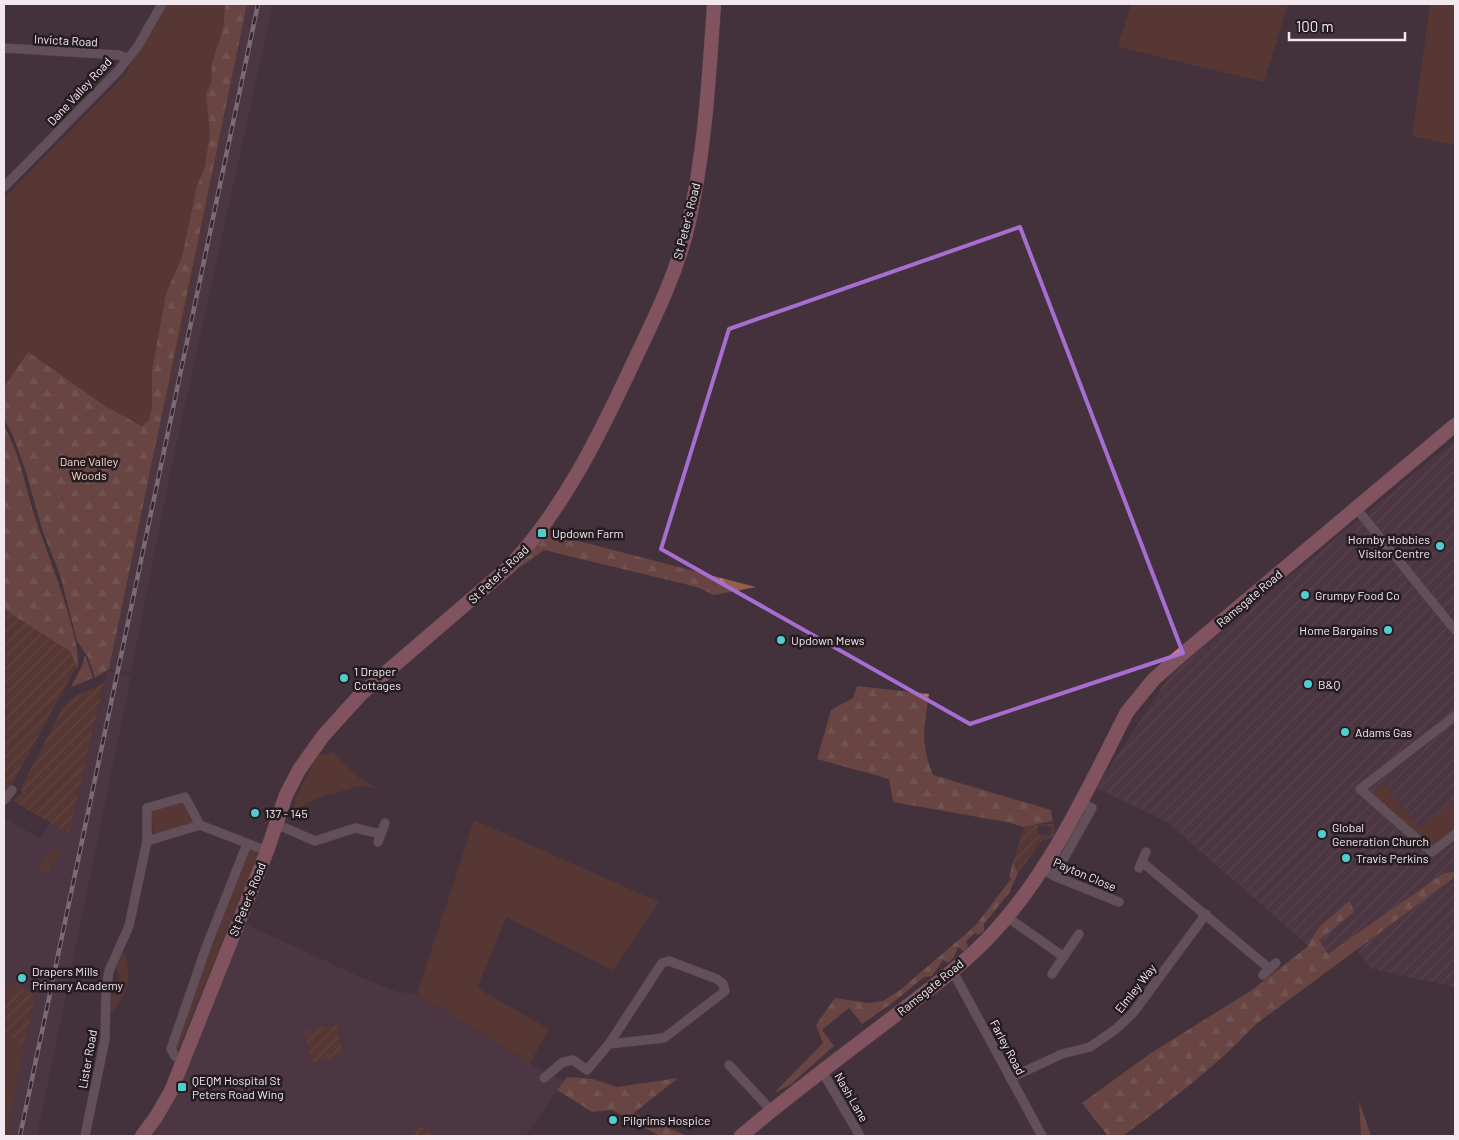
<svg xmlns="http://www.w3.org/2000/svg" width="1459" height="1140" font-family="Barlow,sans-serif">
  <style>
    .built { fill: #543c49 }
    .industrial { fill: url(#industrial-furrows) }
    .grass { fill: #6e3e2b }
    .forest { fill: url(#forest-firs) }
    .park { fill: url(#park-tufts) }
    .garden { fill: url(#garden-furrows); fill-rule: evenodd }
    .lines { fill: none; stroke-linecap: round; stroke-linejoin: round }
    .street-casing { stroke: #5f4f58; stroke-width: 10 }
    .primary-casing { stroke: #5f4f58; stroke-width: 15 }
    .street { stroke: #88737f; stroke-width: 9 }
    .primary { stroke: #cb7c8a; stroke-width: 14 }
    .rail-casing { stroke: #beb0b8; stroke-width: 4.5 }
    .rail { stroke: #251c21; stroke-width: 2.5; stroke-dasharray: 8; stroke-linecap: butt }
    .marked { fill: none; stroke: #a56ed0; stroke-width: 4; stroke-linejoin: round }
    .poi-dot { fill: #52cdcd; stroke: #251c21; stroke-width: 2 }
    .labels { text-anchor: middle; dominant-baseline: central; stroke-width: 5; stroke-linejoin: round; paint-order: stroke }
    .street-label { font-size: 12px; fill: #f4e8ef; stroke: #251c21 }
    .park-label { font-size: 12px; fill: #f7d4c7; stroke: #251c21 }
    .poi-label { font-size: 12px; fill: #f4e8ef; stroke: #251c21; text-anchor: start }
  </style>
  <defs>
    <pattern id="industrial-furrows" width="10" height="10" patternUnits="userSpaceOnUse" patternTransform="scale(1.25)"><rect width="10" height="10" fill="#543c49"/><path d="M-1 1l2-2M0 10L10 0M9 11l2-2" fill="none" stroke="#6d5864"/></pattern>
    <pattern id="forest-firs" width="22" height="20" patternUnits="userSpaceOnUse" patternTransform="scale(1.25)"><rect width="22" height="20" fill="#945e49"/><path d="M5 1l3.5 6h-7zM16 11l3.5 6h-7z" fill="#a97d6c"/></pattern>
    <pattern id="park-tufts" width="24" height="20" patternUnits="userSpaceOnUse" patternTransform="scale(1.25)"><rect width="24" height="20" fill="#6e3e2b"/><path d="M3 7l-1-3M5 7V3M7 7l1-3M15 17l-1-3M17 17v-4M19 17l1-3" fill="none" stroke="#835a4a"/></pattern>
    <pattern id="garden-furrows" width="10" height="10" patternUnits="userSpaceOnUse" patternTransform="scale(1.25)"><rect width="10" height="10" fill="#6e3e2b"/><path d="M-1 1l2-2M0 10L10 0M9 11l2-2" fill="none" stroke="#835a4a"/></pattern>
  </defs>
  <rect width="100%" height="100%" fill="#44313c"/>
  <path class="built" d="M247 4H273L171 469 131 673 109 669Z
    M109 671 131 677 37 1136H4V817L40 839 50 823 69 834 107 672Z
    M243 923 365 979 398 992 417 994 545 1072 564 1081 526 1135 528 1136H152L162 1121 199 1039Z"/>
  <path class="industrial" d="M1455 440V987L1372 969 1353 945 1327 962 1167 822 1096 788 1170 675Z"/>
  <path class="grass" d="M166 4H247L165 407 156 427 142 426 105 406 4 389V198L125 75Z
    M1131 4H1288L1264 82 1118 47Z
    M1430 4H1455V145L1412 136Z
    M333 752 358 777 378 789 361 786 320 797 294 810 295 800 317 756Z
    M1384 783 1419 828 1453 801 1455 804V827L1435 843H1429L1387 807 1389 805 1383 800 1381 802 1371 793Z
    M182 800 193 823 157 835 153 833 151 812Z
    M474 820 659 902 613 970 506 917 477 988 549 1029 530 1063 417 994Z
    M249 849 258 853 178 1051 176 1052 175 1045Z
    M124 951C133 976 128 996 110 1014V996L116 992 120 975 116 969Z
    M13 980 17 983 4 1005V992Z
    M4 1033 24 1046 6 1136H4Z"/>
  <path class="forest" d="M225 4H247L109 669 95 678 88 657 77 641 61 578 42 529 26 472 13 436 4 419V388L28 352 105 406 142 426 149 420 152 407V371L166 294 182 257 197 186 205 167 210 133 206 93 211 84 212 64 224 25Z
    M4 426C22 457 25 490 37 523 46 550 85 647 77 669L76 664 4 609Z
    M543 530H550L559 536 756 587 714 595 697 587 544 550 516 570Z
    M85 655 93 678 71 687 82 666Z
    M857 686 929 694C924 728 920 742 933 775L1051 810 1053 821 1024 827 1006 822 893 802 889 779 817 759 831 710 853 698Z
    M1013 862 1018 873 1009 893 984 924V931L978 935 975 933 966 941 968 947 964 952 958 947 954 957 948 963 943 960 932 976 924 977 895 1001 862 1024 849 1008 822 1030 834 1046 790 1085 774 1093 823 1043 816 1025 835 998 869 1003 883 1001 900 990 975 926 1011 879 1009 877Z
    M1455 872V877L1256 1024C1216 1067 1170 1101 1123 1136H1108L1082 1103 1151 1053 1252 990 1307 947 1319 927 1350 901 1354 912 1319 940 1328 954 1444 873Z
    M567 1077 593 1079 617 1087 678 1078 634 1113 687 1136H660L612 1110 592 1112 557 1090Z
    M1359 1101 1371 1136H1361Z"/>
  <path class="park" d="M53 848 61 853 46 875 37 869Z"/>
  <path class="garden" d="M4 609 71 652 76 667 9 790 4 792Z
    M104 683 69 834 13 801 22 793 21 788 63 707 72 698Z
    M1054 824V836L1042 841 1018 873 1013 862 1024 827 1032 825ZM1038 826 1051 827V835H1038Z
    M17 983 35 995 24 1046 4 1033V1005Z
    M337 1024 343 1056 311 1063 305 1031Z
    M419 1125 435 1136H411Z"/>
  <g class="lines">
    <g class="street-casing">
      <path id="street" d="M4 48 119 55 126 58
        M4 187 118 71 138 46 162 4
        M1356 508 1455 630
        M1455 716 1360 789 1432 852 1455 834
        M4 800 12 790
        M276 824 315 841 355 828 381 834
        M147 841 200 825 267 851
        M378 842 385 823
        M1142 862 1270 969
        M1139 868 1146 852
        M1042 869 1054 876 1119 902
        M1054 876 1092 808 1080 802
        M1007 917 1064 957
        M952 970 1042 1136
        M1052 974 1079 934
        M1263 975 1276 963
        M182 1061 175 1056 171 1049 207 945 247 844
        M729 1065 771 1110
        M822 1071 860 1136
        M544 1078 563 1062 573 1060 587 1070 609 1044 664 1038 725 991 723 984 717 979 669 961 662 963 609 1044
        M1010 1078 1062 1054 1090 1047 1116 1029 1133 1013 1206 914
        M85 1136 105 1039 106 990 109 971 129 926 147 841V808L185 797 200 825"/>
    </g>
    <g class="primary-casing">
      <path id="primary" d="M142 1136 156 1117 171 1091 267 851 286 795 299 770 323 736 361 694 510 566C565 507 601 432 635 359 655 317 677 272 688 226 705 153 709 78 714 4
        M741 1136C794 1091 850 1050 905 1008 935 985 966 962 992 934 1051 871 1088 788 1127 712L1154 679 1179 657 1455 425"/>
    </g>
    <use href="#street" class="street"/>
    <use href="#primary" class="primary"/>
    <g class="rail-casing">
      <path id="rail" d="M20 1136 258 4"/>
    </g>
    <use href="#rail" class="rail"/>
  </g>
  <path d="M0 0H1459V1140H0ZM1020 227 1183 653 970 724 661 549 729 329Z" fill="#44313c" fill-opacity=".55" fill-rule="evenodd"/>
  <path class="marked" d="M1020 227 1183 653 970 724 661 549 729 329Z"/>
  <g class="poi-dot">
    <rect x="537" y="528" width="10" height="10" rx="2.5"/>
    <circle cx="1440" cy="546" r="5"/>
    <circle cx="1305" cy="595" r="5"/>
    <circle cx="1388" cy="630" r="5"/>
    <circle cx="781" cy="640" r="5"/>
    <circle cx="344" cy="678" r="5"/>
    <circle cx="1308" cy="684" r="5"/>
    <circle cx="1345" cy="732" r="5"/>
    <circle cx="255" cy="813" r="5"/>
    <circle cx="1322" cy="834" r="5"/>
    <circle cx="1346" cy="858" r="5"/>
    <circle cx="22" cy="978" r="5"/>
    <rect x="177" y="1082" width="10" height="10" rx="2.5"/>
    <circle cx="613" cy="1120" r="5"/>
  </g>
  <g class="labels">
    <g class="street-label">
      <text transform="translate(66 40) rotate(3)">Invicta Road</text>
      <text transform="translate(79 91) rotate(-47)">Dane Valley Road</text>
      <text transform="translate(686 221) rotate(-76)">St Peter's Road</text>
      <text transform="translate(498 574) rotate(-44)">St Peter's Road</text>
      <text transform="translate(1249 598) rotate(-40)">Ramsgate Road</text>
      <text transform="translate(1085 874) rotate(23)">Payton Close</text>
      <text transform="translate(247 899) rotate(-68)">St Peter's Road</text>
      <text transform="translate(930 987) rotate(-39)">Ramsgate Road</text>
      <text transform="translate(1135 988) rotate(-52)">Elmley Way</text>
      <text transform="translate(1008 1047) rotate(62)">Farley Road</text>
      <text transform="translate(87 1059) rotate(-80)">Lister Road</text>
      <text transform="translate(852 1097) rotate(60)">Nash Lane</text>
    </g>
    <g class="park-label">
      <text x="89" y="461">Dane Valley<tspan x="89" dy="14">Woods</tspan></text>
    </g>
    <g class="poi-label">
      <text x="552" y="533">Updown Farm</text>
      <text x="1430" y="539" text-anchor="end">Hornby Hobbies<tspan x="1430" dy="14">Visitor Centre</tspan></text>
      <text x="1315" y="595">Grumpy Food Co</text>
      <text x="1378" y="630" text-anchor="end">Home Bargains</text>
      <text x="791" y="640">Updown Mews</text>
      <text x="354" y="671">1 Draper<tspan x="354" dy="14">Cottages</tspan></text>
      <text x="1318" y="684">B&amp;Q</text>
      <text x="1355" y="732">Adams Gas</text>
      <text x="265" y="813">137 - 145</text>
      <text x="1332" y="827">Global<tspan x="1332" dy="14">Generation Church</tspan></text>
      <text x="1356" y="858">Travis Perkins</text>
      <text x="32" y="971">Drapers Mills<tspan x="32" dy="14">Primary Academy</tspan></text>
      <text x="192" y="1080">QEQM Hospital St<tspan x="192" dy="14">Peters Road Wing</tspan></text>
      <text x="623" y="1120">Pilgrims Hospice</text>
    </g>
  </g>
  <rect width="1459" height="1140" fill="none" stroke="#f4e8ef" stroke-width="10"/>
  <path d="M1289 32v8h116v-8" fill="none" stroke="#f4e8ef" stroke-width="2.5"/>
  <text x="1296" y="32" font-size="15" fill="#f4e8ef" stroke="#251c21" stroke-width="4" paint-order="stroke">100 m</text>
</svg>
